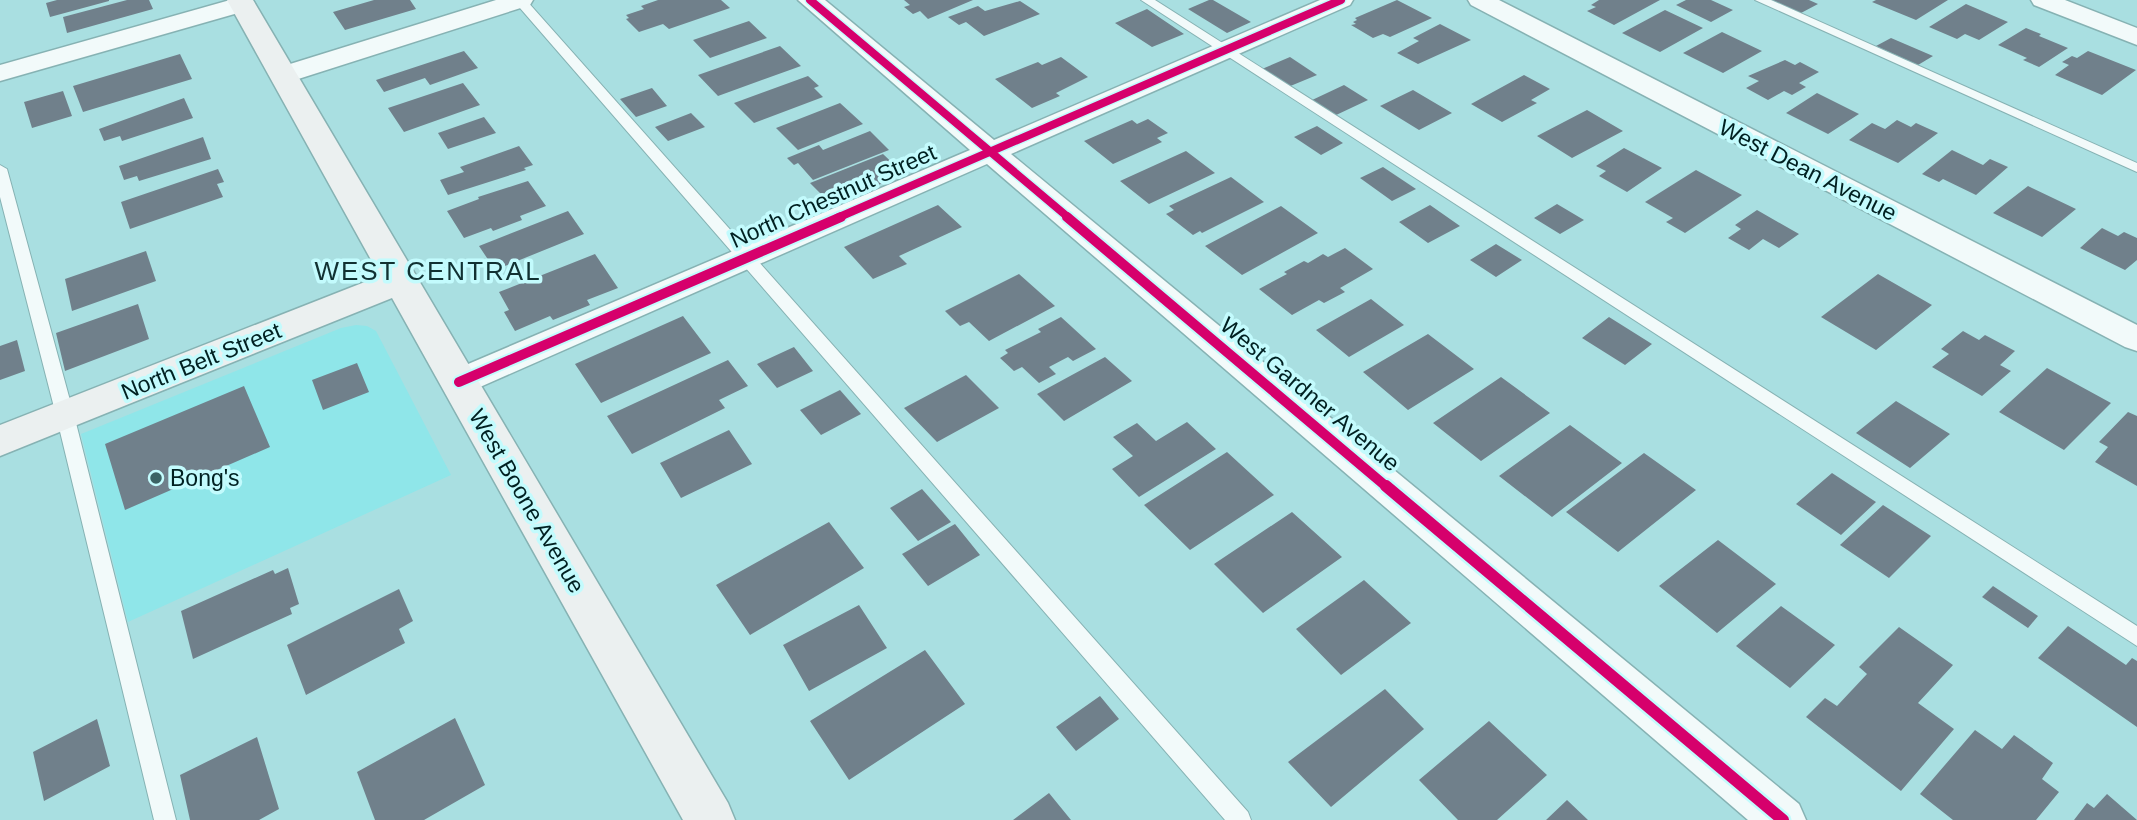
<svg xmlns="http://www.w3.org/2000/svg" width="2137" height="820" font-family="Helvetica,sans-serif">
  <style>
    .built { fill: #8fe6e9 }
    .building { fill: #70808b }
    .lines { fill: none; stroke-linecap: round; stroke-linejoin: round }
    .lane-casing { stroke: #86b2b3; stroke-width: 2 }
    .street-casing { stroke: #86b2b3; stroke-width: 3 }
    .secondary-casing { stroke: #86b2b3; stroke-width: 3 }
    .lane { fill: #f2fafa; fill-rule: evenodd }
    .street { fill: #f2fafa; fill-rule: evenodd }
    .secondary { fill: #ebf0f0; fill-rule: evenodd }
    .cycleway-far2-casing { stroke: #c3fbfd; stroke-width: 11 }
    .cycleway-far1-casing { stroke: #c3fbfd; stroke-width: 14 }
    .cycleway-casing { stroke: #c3fbfd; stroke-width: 17 }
    .cycleway-far2 { stroke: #d6006c; stroke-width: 8 }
    .cycleway-far1 { stroke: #d6006c; stroke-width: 10 }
    .cycleway { stroke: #d6006c; stroke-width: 12 }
    .poi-dot { fill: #3b6364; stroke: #c3fbfd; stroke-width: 2.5 }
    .labels { text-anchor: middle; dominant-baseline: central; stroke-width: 7; stroke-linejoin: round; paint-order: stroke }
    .street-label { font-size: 23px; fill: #002021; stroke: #c3fbfd }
    .poi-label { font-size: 23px; fill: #002021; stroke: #c3fbfd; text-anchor: start }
    .quarter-label { font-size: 26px; letter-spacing: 2px; fill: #113132; stroke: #c3fbfd }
  </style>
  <rect width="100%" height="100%" fill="#a9dfe1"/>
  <path class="built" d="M356 325 367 326 376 331 451 475 128 622 81 434 341 328Z"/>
  <path class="building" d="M57 0H109V1L50 17 46 3Z
    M127 0H149L153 9 67 33 63 17Z
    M374 0H410L416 9 345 30 333 12Z
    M658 0H721L730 8 669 29 663 24 639 32 626 19 629 18 626 15 644 9 641 6Z
    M904 0H973L928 19 920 11 913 14 904 7 910 5Z
    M1209 0H1213L1251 22 1227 33 1188 9Z
    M1397 0 1432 18 1390 37 1383 34 1373 38 1351 25 1356 24 1353 22 1357 20 1355 18Z
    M1599 0H1660L1614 25 1587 11 1596 7 1591 5Z
    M1686 0H1711L1733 10 1711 22 1676 5Z
    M1772 0H1809L1818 4 1801 13Z
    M1876 0H1948L1916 20 1872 2Z
    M1020 1 1040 14 984 36 966 22 959 25 948 17 978 6 985 11Z
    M1966 4 2008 22 1979 40 1965 34 1957 39 1929 27Z
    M1147 9 1184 34 1152 47 1115 23Z
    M1665 10 1703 28 1660 52 1622 33Z
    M749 21 767 38 710 58 693 40Z
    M1440 24 1471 40 1418 64 1397 53 1419 41 1413 38Z
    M2026 28 2041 34 2039 36 2068 48 2039 67 2023 60 2027 58 1998 45Z
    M1722 32 1762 51 1723 73 1683 53Z
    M1891 38 1933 56 1918 65 1876 46Z
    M780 46 801 66 718 96 698 75Z
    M464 51 478 68 430 85 425 78 384 92 376 80Z
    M2088 51 2136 70 2102 95 2055 75 2069 65 2062 62 2072 56 2077 58Z
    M180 54 192 79 83 112 73 86Z
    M1061 57 1088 77 1056 93 1060 96 1032 108 995 79 1038 62 1042 65Z
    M1290 57 1317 75 1288 87 1262 69Z
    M1785 60 1795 65 1800 62 1819 72 1799 83 1806 87 1792 95 1784 91 1768 100 1746 88 1759 81 1748 76Z
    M1524 75 1550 89 1531 100 1537 103 1502 122 1471 104Z
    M808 76 819 86 814 88 823 97 754 123 734 103Z
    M463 83 480 105 404 132 388 108Z
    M1344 85 1368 100 1334 116 1310 101Z
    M652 88 667 106 636 117 620 99Z
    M1413 90 1452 113 1419 130 1380 106Z
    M63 91 72 116 32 128 24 102Z
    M1817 93 1859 114 1828 134 1786 113Z
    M184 98 193 118 122 141 120 136 104 141 99 129Z
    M840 103 863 124 798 150 776 128Z
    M1587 110 1623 131 1572 158 1537 136Z
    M691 113 705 127 668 141 655 127Z
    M484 117 496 133 448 149 438 133Z
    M1148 119 1168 133 1157 138 1162 142 1113 164 1084 141 1132 120 1137 124Z
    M1897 120 1911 127 1916 123 1938 133 1898 163 1849 140 1872 123 1885 129Z
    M1317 126 1343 143 1321 155 1294 137Z
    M870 131 889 150 813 180 798 163 794 165 787 158 819 145 823 150Z
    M203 137 211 159 139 181 137 176 124 180 119 166Z
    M519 146 533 165 524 168 526 170 448 195 440 180 464 172 460 167Z
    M1624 148 1662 168 1627 192 1599 176 1606 171 1596 166Z
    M1952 150 1983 165 1990 159 2008 167 1976 195 1943 179 1939 182 1922 174Z
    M1186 151 1215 173 1149 204 1120 181Z
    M883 154 905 175 838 200 832 194 824 197 810 183Z
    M1383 167 1416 189 1392 201 1360 178Z
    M218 169 224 182 217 184 223 197 130 229 121 202Z
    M1696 170 1742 195 1685 233 1666 222 1673 218 1645 202Z
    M1231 177 1264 202 1202 233 1200 231 1193 235 1166 214 1174 210 1169 206Z
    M528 181 546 206 520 216 522 220 493 231 491 228 464 238 447 211 479 199 478 197Z
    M2028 186 2076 209 2042 237 1993 213Z
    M1557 204 1584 220 1560 234 1534 218Z
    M938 205 962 227 899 256 907 264 873 279 844 247Z
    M1430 205 1460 226 1428 243 1399 222Z
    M1281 206 1318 233 1242 275 1205 246Z
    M1757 210 1799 234 1779 248 1763 239 1749 250 1728 238 1741 229 1735 225Z
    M568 211 584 234 495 270 479 246Z
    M2102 228 2118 236 2124 232 2137 238V260L2125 270 2080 248Z
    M1496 244 1522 260 1496 277 1470 260Z
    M1345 248 1373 269 1340 288 1345 292 1324 303 1319 300 1292 315 1259 289 1287 274 1284 272 1304 261 1308 263 1323 254 1328 257Z
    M146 251 156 281 72 311 65 279Z
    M595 254 618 288 587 300 590 305 553 320 550 316 515 331 504 312 509 310 499 292Z
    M1019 274 1055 306 989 341 969 322 960 326 945 311Z
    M1878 274 1932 305 1876 350 1821 317Z
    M1371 299 1404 325 1349 357 1316 330Z
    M138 304 149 339 65 371 56 333Z
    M683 316 711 353 601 403 575 364Z
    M1061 317 1096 349 1073 361 1068 357 1049 367 1056 374 1039 383 1022 367 1014 371 1000 358 1008 353 1005 350 1041 332 1038 329Z
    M1609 317 1652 344 1625 365 1582 338Z
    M1963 331 1979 340 1985 335 2015 351 2000 365 2011 371 1982 396 1932 367 1949 354 1941 349Z
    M1428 334 1474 369 1408 410 1363 372Z
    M17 340 25 371 0 380V346Z
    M794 347 813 371 777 388 757 364Z
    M1105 357 1132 381 1064 421 1037 394Z
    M728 360 748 386 719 400 725 408 632 454 607 416Z
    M357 363 369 392 323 410 312 380Z
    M2047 368 2111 403 2064 450 1999 412Z
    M966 375 999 408 937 442 904 408Z
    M1501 377 1550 413 1481 461 1433 423Z
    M244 386 270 447 125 510 105 444Z
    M840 390 861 414 821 435 800 410Z
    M1896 401 1950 434 1910 468 1856 433Z
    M2128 412 2137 416V486L2095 462 2108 447 2099 442Z
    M1187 422 1216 449 1139 497 1112 469 1133 456 1113 437 1137 423 1156 441Z
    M1570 425 1622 463 1552 517 1499 476Z
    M729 430 752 464 681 498 660 463Z
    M1227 452 1274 495 1190 550 1144 505Z
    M1644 453 1696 490 1618 552 1566 512Z
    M1832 473 1876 502 1841 535 1796 504Z
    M922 489 951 522 918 541 890 508Z
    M1883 505 1931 536 1889 578 1840 545Z
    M1292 512 1342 557 1263 613 1214 564Z
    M829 522 864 568 750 635 716 585Z
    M955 524 980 555 928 586 902 554Z
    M1718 540 1776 584 1717 633 1659 586Z
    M288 568 299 604 290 608 292 614 193 659 181 611 273 570 275 574Z
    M1364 580 1411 623 1341 675 1296 629Z
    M1993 586 2038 616 2028 628 1982 597Z
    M399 589 413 621 399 629 405 643 306 695 287 645Z
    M859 605 887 648 809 691 783 645Z
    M1781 606 1835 645 1790 688 1736 646Z
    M2068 626 2126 665 2132 658 2137 661V727L2038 658Z
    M1899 627 1953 665 1918 703 1954 729 1901 791 1806 717 1825 698 1837 706 1867 674 1859 667Z
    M925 650 965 704 849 780 810 721Z
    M1385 689 1424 729 1331 807 1288 762Z
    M1100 696 1119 719 1076 751 1056 727Z
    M455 718 485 785 424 820H375L357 772Z
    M97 719 110 766 44 801 33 752Z
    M1489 721 1547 775 1497 820H1458L1419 780Z
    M1975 730 2002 749 2014 735 2053 763 2042 779 2059 792 2036 820H1953L1920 794Z
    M257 737 279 809 259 820H190L180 775Z
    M1049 793 1071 820H1013Z
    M2107 794 2137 820H2074L2087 803 2094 808Z
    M1567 800 1588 820H1546Z"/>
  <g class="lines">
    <g class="lane-casing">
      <path id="lane" d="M513 0H526L1248 812 1251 820H1225Z
        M1141 0H1155L2137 626V646Z
        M1755 0H1771L2137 163V172Z
        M0 165 7 169 74 415 176 820H154L56 415 0 197Z"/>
    </g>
    <g class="street-casing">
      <path id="street" d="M230 0H252L255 4 252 9 0 81V65Z
        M496 0H533L530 5 292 81 283 83 274 81 270 75 274 69Z
        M798 0H825L994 140 1320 0H1353L1350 5 1011 154 1799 804 1806 820H1748L987 164 471 391 459 394 447 391 442 382 447 373 970 150Z
        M1468 0H1499L2137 325V351L2125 347 1471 5Z
        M2031 0H2065L2137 28V45L2034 5Z"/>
    </g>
    <g class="secondary-casing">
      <path id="secondary" d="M227 0H253L728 803 735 820H683L392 298 0 456V425L380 276Z"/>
    </g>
    <use href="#lane" class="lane"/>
    <use href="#street" class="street"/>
    <use href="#secondary" class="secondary"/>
    <g class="cycleway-far2-casing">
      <path id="cycleway-far2" d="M810 0 1069 218
        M837 218 1341 0"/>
    </g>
    <g class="cycleway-far1-casing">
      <path id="cycleway-far1" d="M1067 217 1388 488
        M459 382 841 217"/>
    </g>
    <g class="cycleway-casing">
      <path id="cycleway" d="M1386 486 1783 820"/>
    </g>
    <use href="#cycleway-far2" class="cycleway-far2"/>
    <use href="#cycleway-far1" class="cycleway-far1"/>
    <use href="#cycleway" class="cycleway"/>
  </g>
  <circle class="poi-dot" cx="156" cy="478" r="7"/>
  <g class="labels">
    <g class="street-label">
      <text transform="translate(1808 170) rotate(27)">West Dean Avenue</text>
      <text transform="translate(833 196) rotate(-24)">North Chestnut Street</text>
      <text transform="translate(201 361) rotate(-22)">North Belt Street</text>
      <text transform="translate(1310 394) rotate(40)">West Gardner Avenue</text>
      <text transform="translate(527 501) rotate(60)">West Boone Avenue</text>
    </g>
    <g class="poi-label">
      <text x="170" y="478">Bong's</text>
    </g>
    <g class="quarter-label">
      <text x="428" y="271">WEST CENTRAL</text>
    </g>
  </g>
</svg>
